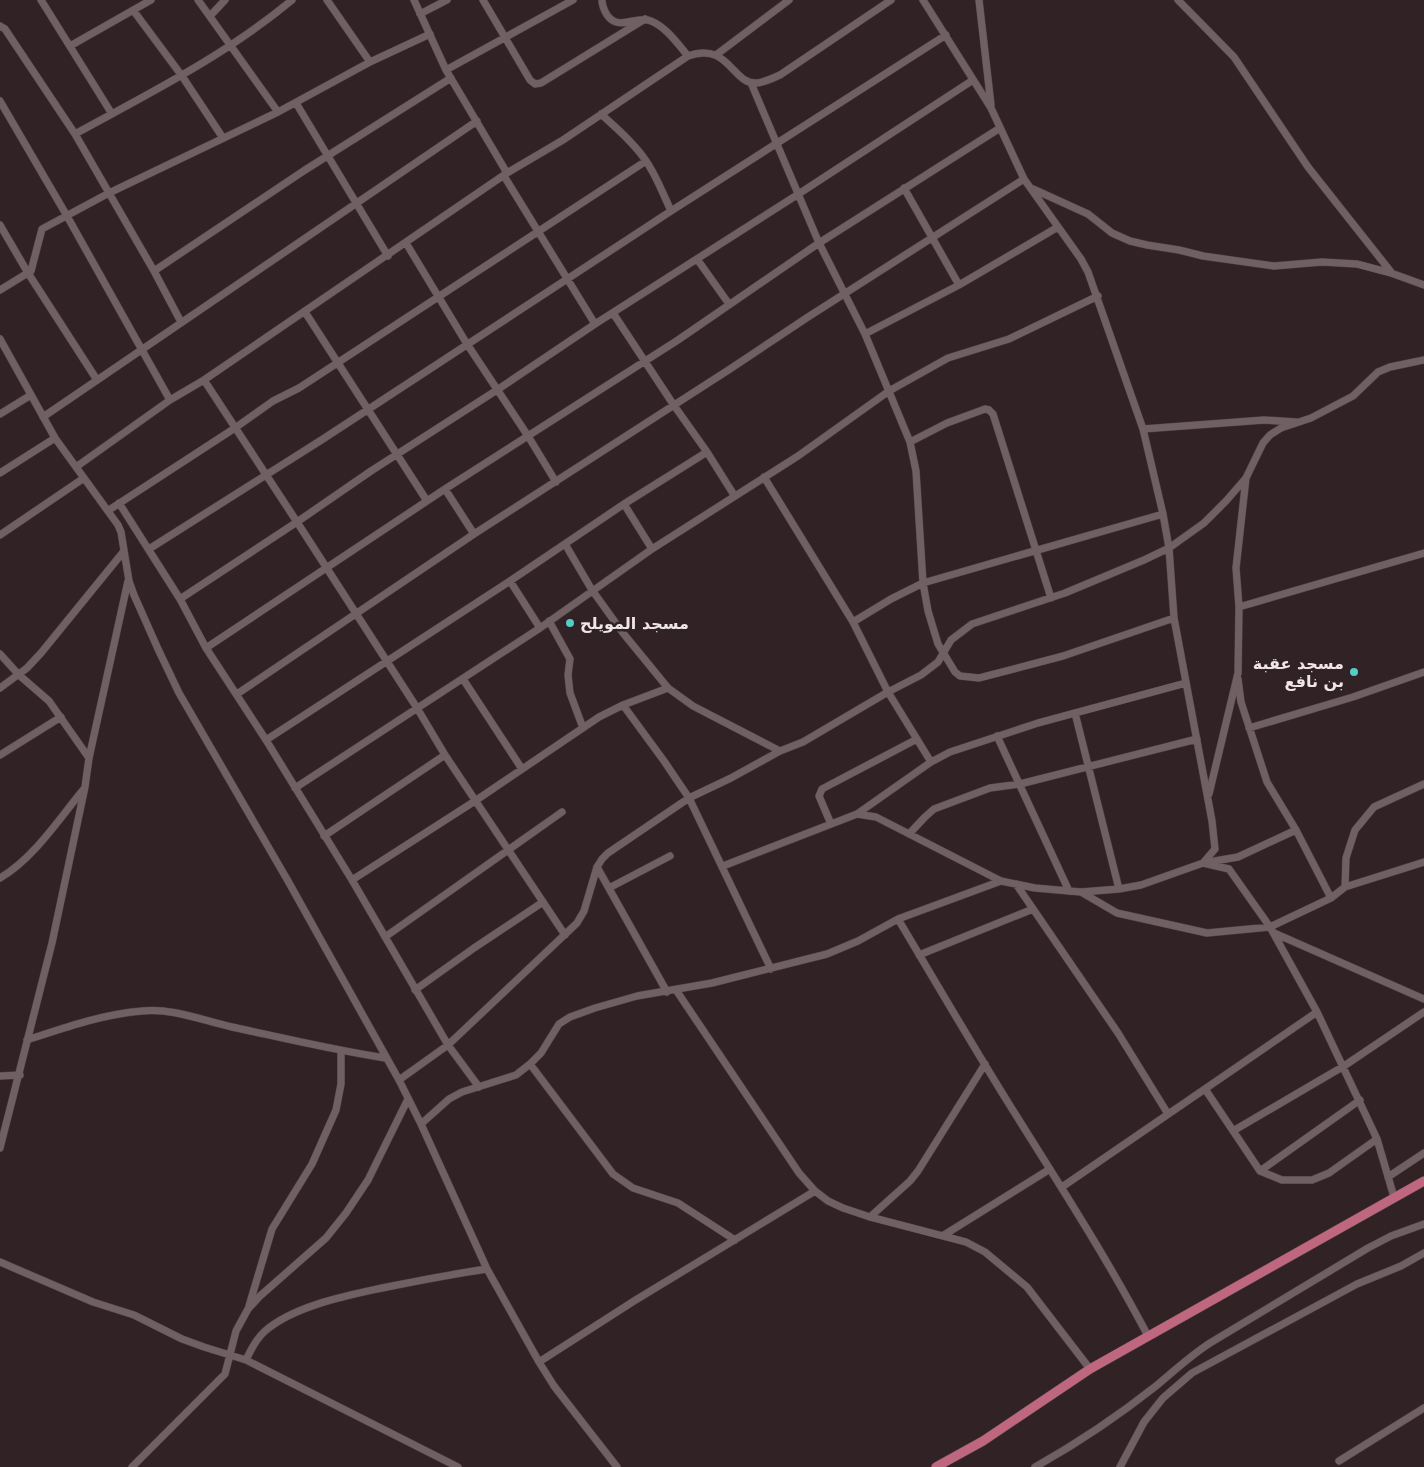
<svg xmlns="http://www.w3.org/2000/svg" width="1424" height="1467" font-family="'DejaVu Sans','Noto Naskh Arabic',sans-serif">
  <style>
    .lines { fill: none; stroke-linecap: round; stroke-linejoin: round }
    .minor-casing { stroke: #4c4043; stroke-width: 8 }
    .major-casing { stroke: #4c4043; stroke-width: 10 }
    .minor { stroke: #716063; stroke-width: 7 }
    .major { stroke: #be677f; stroke-width: 9 }
    .poi-dot { fill: #54cdc8; stroke: #312226; stroke-width: 2 }
    .labels { text-anchor: middle; dominant-baseline: central; stroke-width: 5; stroke-linejoin: round; paint-order: stroke }
    .poi-label { font-size: 16px; font-weight: bold; fill: #f0e5e7; stroke: #312226; text-anchor: start }
  </style>
  <rect width="100%" height="100%" fill="#312226"/>
  <g class="lines">
    <g class="minor-casing">
      <path id="minor" d="M41 0 112 114
        M198 0 278 112
        M327 0 370 62
        M414 0 446 70 507 173
        M483 0 530 80 535 84 541 83 645 19
        M602 0C602 6 604 10 607 15 619 32 635 15 651 21 666 27 678 44 688 56
        M923 0 991 108 1024 179 1081 259 1088 272 1143 429 1163 514 1169 548 1174 618 1212 821 1215 849 1203 863 1229 869 1270 927 1317 1012 1377 1139 1394 1197
        M979 0 991 105
        M1178 0 1234 57 1308 167 1391 272
        M133 10 182 76 223 138
        M420 14 447 0
        M210 16 225 0
        M0 26 5 29 75 134 154 271 181 322
        M70 46 151 0
        M716 55 789 0
        M446 70 573 0
        M751 83 819 243 865 334 910 442 916 471 923 583 928 611 938 644 955 672 960 676 979 678 1063 656 1174 618
        M0 101 67 216 170 400
        M296 103 388 256
        M601 114C613 125 625 135 635 147 652 165 661 189 671 211
        M75 134C150 93 226 55 292 0
        M504 176 595 324
        M904 188 959 285
        M1033 189 1088 214 1112 233 1130 241 1147 245 1179 250 1203 256 1274 266 1322 262 1357 264 1391 273 1424 285
        M0 225 28 273 97 380
        M406 243 467 344 528 436 556 482
        M697 259 729 304
        M154 271 305 170 451 78
        M0 290 31 271 42 229 109 193 278 112 370 62 430 34
        M305 312 427 501
        M613 313 673 404 707 452 734 495
        M865 334 959 285 1058 227
        M0 339 55 438 118 525 121 532 129 581 134 595 158 649 179 693 288 881 399 1080 421 1124 487 1269 539 1362 554 1386 617 1467
        M204 380 297 522 417 708 445 755 565 935
        M0 414 31 395
        M43 417 477 121
        M1143 429 1264 420 1296 422
        M910 442 947 423 985 409 989 410 993 414 1051 598
        M76 467 170 400 204 380 507 173 563 140 688 56C729 41 732 85 757 83 765 82 773 78 780 75L891 0
        M0 473 55 438
        M764 477 853 622 888 692 931 762
        M445 489 474 534
        M119 503 180 599 206 648 266 740 352 880 448 1045 479 1087
        M624 504 652 549
        M109 510 235 428 273 401 299 388 646 161
        M0 535 84 478
        M565 544 592 590 623 633 668 688 693 706 780 751
        M149 549 323 439 671 211 946 35
        M510 581 540 628
        M180 599 297 522 371 471 497 390 595 324 797 195 973 80
        M1239 607 1424 553
        M549 621 570 659 568 675 570 693 583 728
        M853 622 891 599 923 583 1163 514
        M206 648 445 489 678 340 819 243 1000 128
        M0 654 19 675 49 701 89 758
        M463 679 522 769
        M1238 679 1241 702 1267 782 1296 830 1331 898
        M0 688 27 668 41 653 124 551
        M237 694 474 534 730 369 808 317 1024 179
        M623 705 664 761 689 798 771 969
        M1075 713 1119 889
        M1249 728 1353 697 1424 672
        M997 736 1069 891
        M266 740 510 581 624 504 707 452
        M0 755 61 717
        M295 788 540 628 652 549 798 456 889 391 948 358 1009 339 1098 296
        M1209 794 1238 673 1239 607 1236 568 1246 478
        M857 814 876 817 1001 881 1035 888 1081 892 1119 889 1141 885 1203 863 1238 857 1296 830
        M831 824 819 796 822 789 917 739
        M909 834 925 817 934 809 990 788 1020 784 1197 739
        M324 836 445 755
        M723 866 857 814 931 762 950 752 1038 723 1186 683
        M597 867 667 992
        M0 878C33 859 59 819 83 790
        M352 880 475 801 599 717 623 705 668 688
        M1016 884 1118 1033 1168 1114
        M1345 887 1424 862
        M609 888 670 856
        M1081 892 1117 913 1207 933 1270 927 1331 898 1345 887 1346 858 1355 830 1374 807 1424 784
        M898 919C935 981 971 1043 1009 1104 1057 1181 1106 1256 1148 1336
        M1274 933 1424 999
        M385 937 562 812
        M919 955 1033 909
        M415 990 474 948 543 902
        M676 990 799 1173 815 1191 828 1201 843 1208 870 1217 966 1242 985 1252 1027 1287 1090 1369
        M27 1040C64 1028 103 1014 142 1011 173 1008 201 1020 232 1027 283 1038 333 1050 385 1058
        M530 1064 613 1174 633 1188 678 1203 735 1240
        M0 1076 20 1075
        M399 1080 448 1045 577 923 584 911 597 867 602 859 608 853 689 798 731 778 780 751 803 742 888 692 921 675 938 662 951 640 972 624 1065 593 1144 560 1169 548 1204 523 1226 501 1246 478 1263 443 1270 435 1281 428 1311 418 1353 396 1378 372 1390 367 1424 360
        M1205 1089 1260 1171 1282 1180H1312L1329 1173 1377 1139
        M421 1124 449 1099 462 1092 516 1075 530 1064 541 1053 559 1024 570 1017 595 1008 637 996 712 983 827 954 858 941 898 919 1001 881
        M1233 1131 1344 1066 1424 1012
        M0 1148 52 943 85 787 89 758 128 581
        M1260 1171 1360 1100
        M1388 1177 1424 1153
        M1062 1187 1317 1012
        M870 1217 910 1181 918 1171 985 1064
        M944 1235 1050 1169
        M0 1262 93 1302 134 1315 182 1339 204 1347 246 1360 458 1467
        M249 1306 272 1229 312 1164 336 1110 341 1084V1051
        M246 1360C251 1349 256 1339 265 1331 294 1306 345 1296 382 1288 417 1281 452 1274 487 1269
        M539 1362 634 1301 815 1191
        M1339 1461 1424 1408
        M132 1467 225 1374 236 1331 248 1309 260 1296 326 1238 346 1213 368 1180 408 1099
        M1035 1467C1078 1443 1118 1416 1156 1386 1174 1371 1190 1356 1210 1343L1368 1248 1391 1236 1424 1224
        M1120 1467 1144 1422 1163 1398 1192 1373 1357 1284 1401 1266 1424 1253"/>
    </g>
    <g class="major-casing">
      <path id="major" d="M936 1467 983 1441 1090 1369 1424 1181"/>
    </g>
    <use href="#minor" class="minor"/>
    <use href="#major" class="major"/>
  </g>
  <g class="poi-dot">
    <circle cx="570" cy="623" r="5"/>
    <circle cx="1354" cy="672" r="5"/>
  </g>
  <g class="labels">
    <g class="poi-label">
      <text x="580" y="623">مسجد المويلح</text>
      <text x="1344" y="663" text-anchor="end">مسجد عقبة<tspan x="1344" dy="18">بن نافع</tspan></text>
    </g>
  </g>
</svg>
